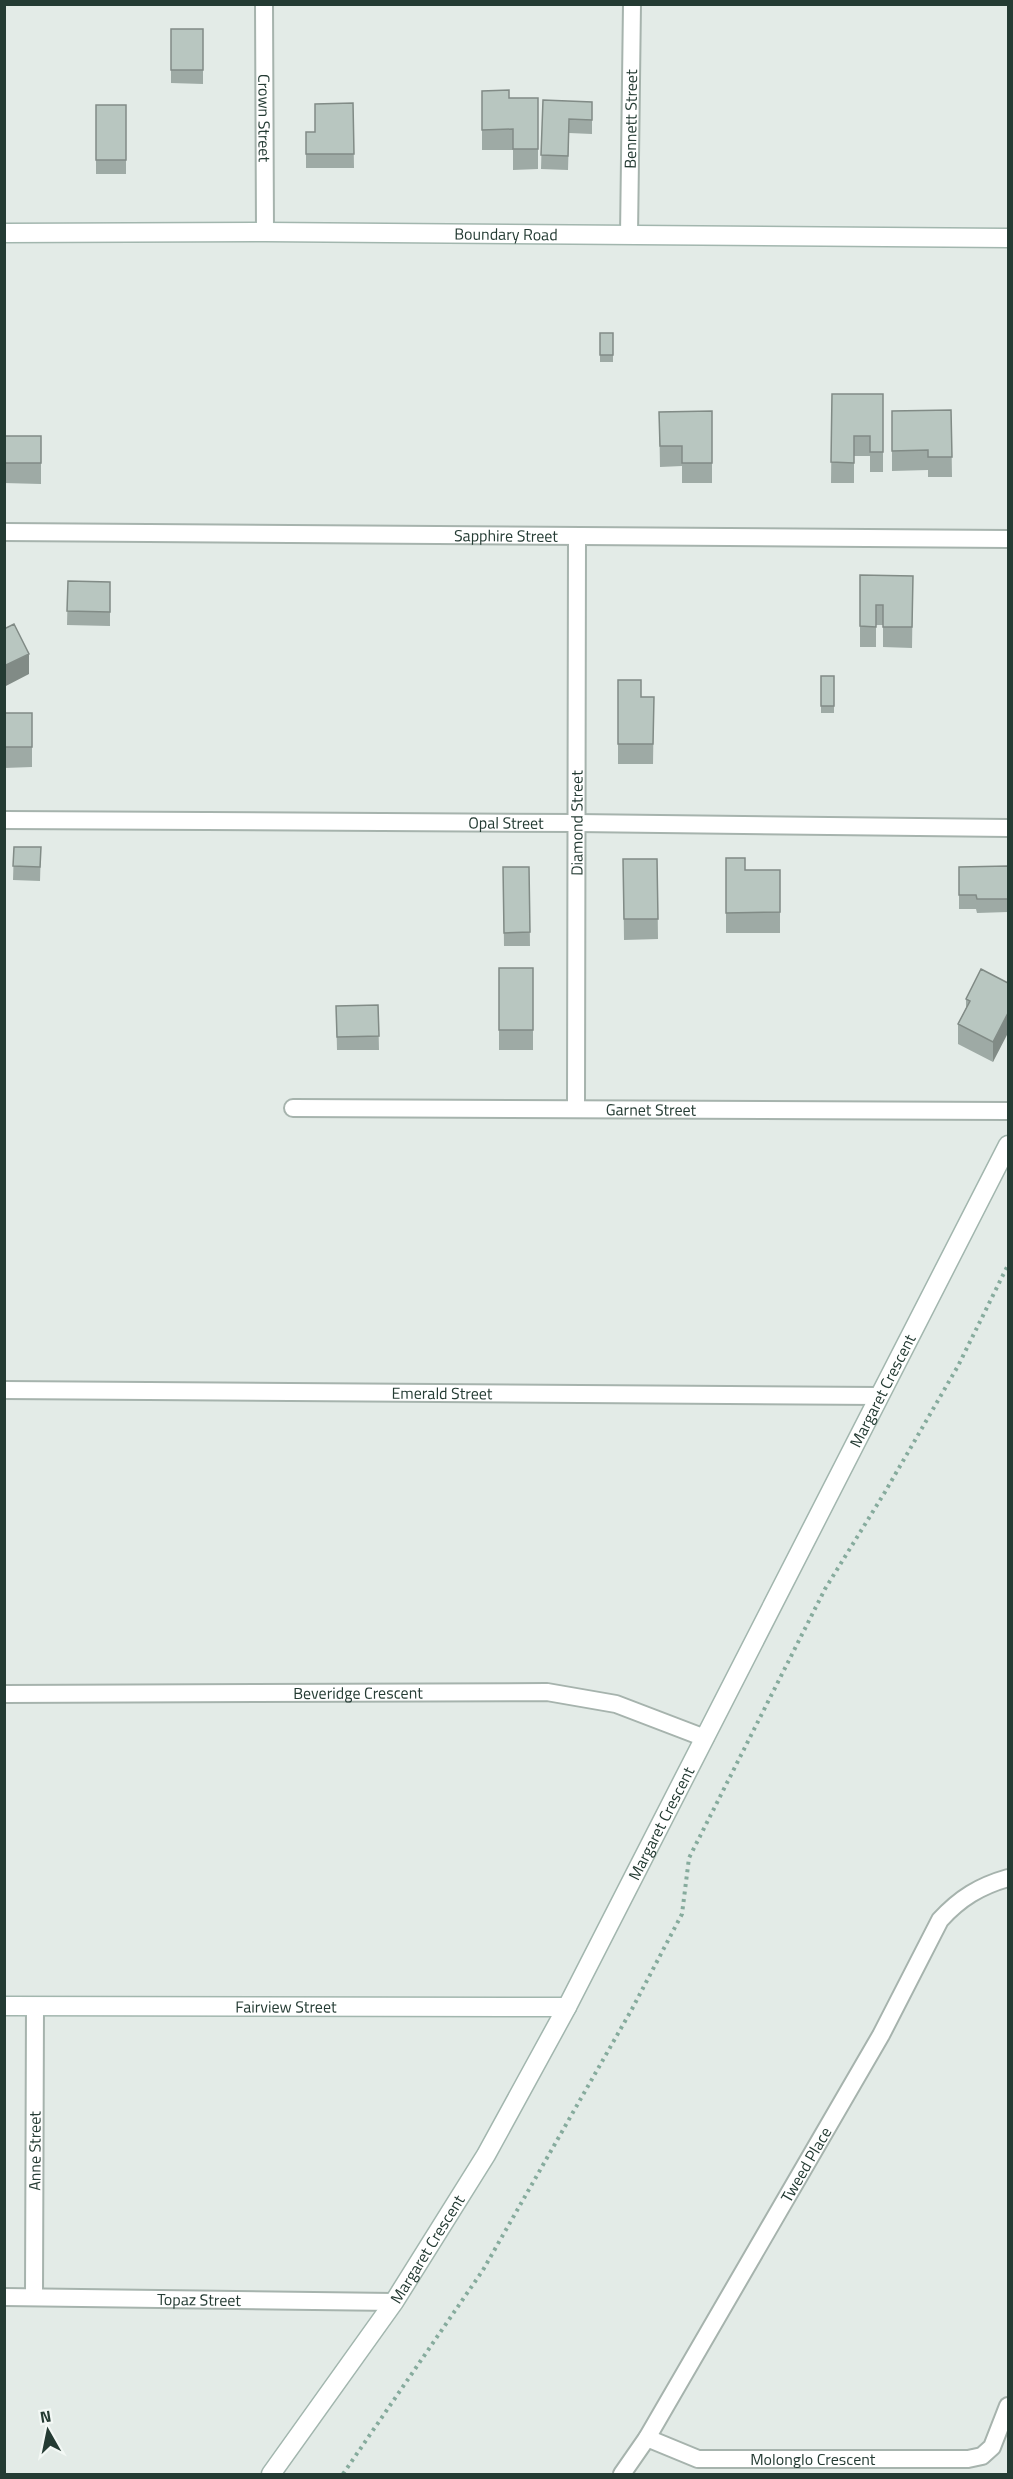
<svg xmlns="http://www.w3.org/2000/svg" width="1013" height="2479" font-family="'Titillium Web',sans-serif">
  <style>
    .lines { fill: none; stroke-linecap: round; stroke-linejoin: round }
    .street-casing { stroke: #a6b3ad; stroke-width: 20 }
    .secondary-casing { stroke: #a2b6ae; stroke-width: 21 }
    .path { stroke: #86ab9d; stroke-width: 4; stroke-dasharray: 3 4.5; stroke-linecap: butt }
    .street { stroke: #fff; stroke-width: 16 }
    .secondary { stroke: #fff; stroke-width: 18 }
    .wall { fill: #9eaaa5 }
    .shaded-wall { fill: #818b86 }
    .building { fill: #b8c6c0; stroke: #818b86; stroke-width: 1.5 }
    .labels { text-anchor: middle; dominant-baseline: central; stroke-width: 6; stroke-linejoin: round; paint-order: stroke }
    .street-label { font-size: 16px; fill: #243b33; stroke: #f3f8f5 }
  </style>
  <rect width="100%" height="100%" fill="#e3ebe7"/>
  <g class="lines">
    <g class="street-casing">
      <g id="street">
        <path id="s1" d="M264 4 265 232"/>
        <path id="s2" d="M629 235 632 4"/>
        <path id="s3" d="M4 532 1008 539"/>
        <path id="s4" d="M4 820 577 823 1008 828"/>
        <path id="s5" d="M293 1108 1008 1111"/>
        <path id="s6" d="M576 1108 577 537"/>
        <path id="s7" d="M4 1390 879 1396"/>
        <path id="s8" d="M4 1694 547 1692 616 1704 705 1738"/>
        <path id="s9" d="M4 2297 394 2302"/>
        <path id="s10" d="M34 2297 35 2006"/>
        <path id="s11" d="M647 2438 698 2459H968L982 2456 992 2447 1008 2406"/>
        <path id="s12" d="M622 2474 647 2438 881 2035 940 1920C960 1898 980 1886 1008 1878"/>
      </g>
    </g>
    <g class="secondary-casing">
      <g id="secondary">
        <path id="s13" d="M4 233 265 232 1008 238"/>
        <path id="s14" d="M4 2006 567 2007"/>
        <path id="s15" d="M271 2474 394 2302 486 2155 567 2007 1008 1145"/>
      </g>
    </g>
    <path class="path" d="M343 2474 483 2270 632 2009 682 1914 689 1858 825 1589 885 1492 958 1366 1008 1265"/>
    <use href="#street" class="street"/>
    <use href="#secondary" class="secondary"/>
  </g>
  <path class="wall" d="M171 29H203V84L171 83Z
    M482 91 509 98H538V169L513 170V150H482Z
    M543 100 592 102V134L569 133 568 170 541 169Z
    M353 103 354 168H306V132H315Z
    M96 105H126V174H96Z
    M600 333H613V362H600Z
    M832 394H883V472H870V456H854V483H831Z
    M951 410 952 477H928V470L892 471V411Z
    M712 411V483H682V466L660 467 659 412Z
    M4 436H41V484L4 483Z
    M860 575 913 576 912 648 883 647V625H876V647H860Z
    M68 581 110 582V626L67 625Z
    M821 676H834V713H821Z
    M618 680 641 697H654L653 764H618Z
    M4 713H32V767L4 768Z
    M14 847H41L40 881 13 880Z
    M726 858 745 870H780V933H726Z
    M623 859H657L658 939 624 940Z
    M1008 866V912L977 913 976 909H959V867Z
    M503 867H529L530 946H504Z
    M499 968H533V1050H499Z
    M1008 983 993 1062 958 1044V1024L966 1008V999Z
    M378 1005 379 1050H337L336 1006Z"/>
  <path class="shaded-wall" d="M29 654V674L4 687V666Z
    M1008 1013V1033L993 1062V1042Z"/>
  <path class="building" d="M171 29H203V70H171Z
    M509 90V98H538V149H513V129L482 130V91Z
    M543 100 592 102V120L569 119 568 156 541 155Z
    M353 103 354 154H306V132H315V104Z
    M96 105H126V160H96Z
    M600 333H613V355H600Z
    M832 394H883V452H870V436H854V463L831 462Z
    M951 410 952 457H928V450L892 451V411Z
    M712 411V463H682V446H660L659 412Z
    M4 436H41V463H4Z
    M860 575 913 576 912 627H883V605H876V627L860 626Z
    M68 581 110 582V612L67 611Z
    M14 624 29 654 4 666V629Z
    M821 676H834V706H821Z
    M618 680H641V697H654L653 744H618Z
    M4 713H32V747H4Z
    M14 847H41L40 867 13 866Z
    M726 858H745V870H780V912L726 913Z
    M623 859H657L658 919H624Z
    M1008 866V899H977L976 895H959V867Z
    M503 867H529L530 932 504 933Z
    M499 968H533V1030H499Z
    M981 969 1008 983V1013L993 1042 958 1024 970 1001 966 999Z
    M378 1005 379 1036 337 1037 336 1006Z"/>
  <g class="labels">
    <g class="street-label">
      <text stroke="none"><textPath href="#s1" startOffset="114">Crown Street</textPath></text>
      <text stroke="none"><textPath href="#s2" startOffset="116">Bennett Street</textPath></text>
      <text stroke="none"><textPath href="#s13" startOffset="502">Boundary Road</textPath></text>
      <text stroke="none"><textPath href="#s3" startOffset="502">Sapphire Street</textPath></text>
      <text stroke="none"><textPath href="#s4" startOffset="502">Opal Street</textPath></text>
      <text stroke="none"><textPath href="#s6" startOffset="285">Diamond Street</textPath></text>
      <text stroke="none"><textPath href="#s5" startOffset="358">Garnet Street</textPath></text>
      <text stroke="none"><textPath href="#s15" startOffset="1246">Margaret Crescent</textPath></text>
      <text stroke="none"><textPath href="#s7" startOffset="438">Emerald Street</textPath></text>
      <text stroke="none"><textPath href="#s8" startOffset="354">Beveridge Crescent</textPath></text>
      <text stroke="none"><textPath href="#s15" startOffset="760">Margaret Crescent</textPath></text>
      <text stroke="none"><textPath href="#s14" startOffset="282">Fairview Street</textPath></text>
      <text stroke="none"><textPath href="#s10" startOffset="146">Anne Street</textPath></text>
      <text stroke="none"><textPath href="#s12" startOffset="360">Tweed Place</textPath></text>
      <text stroke="none"><textPath href="#s15" startOffset="274">Margaret Crescent</textPath></text>
      <text stroke="none"><textPath href="#s9" startOffset="195">Topaz Street</textPath></text>
      <text stroke="none"><textPath href="#s11" startOffset="170">Molonglo Crescent</textPath></text>
    </g>
  </g>
  <rect width="1013" height="2479" fill="none" stroke="#243b33" stroke-width="12"/>
  <g transform="translate(48 2431) rotate(351)" stroke="#f3f8f5" stroke-width="4.5" paint-order="stroke">
  <path d="M0-4.5L10 22L0 15L-10 22Z" fill="#243b33"/>
  <text y="-9" font-size="16" font-weight="bold" text-anchor="middle" fill="#243b33">N</text>
  </g>
</svg>
